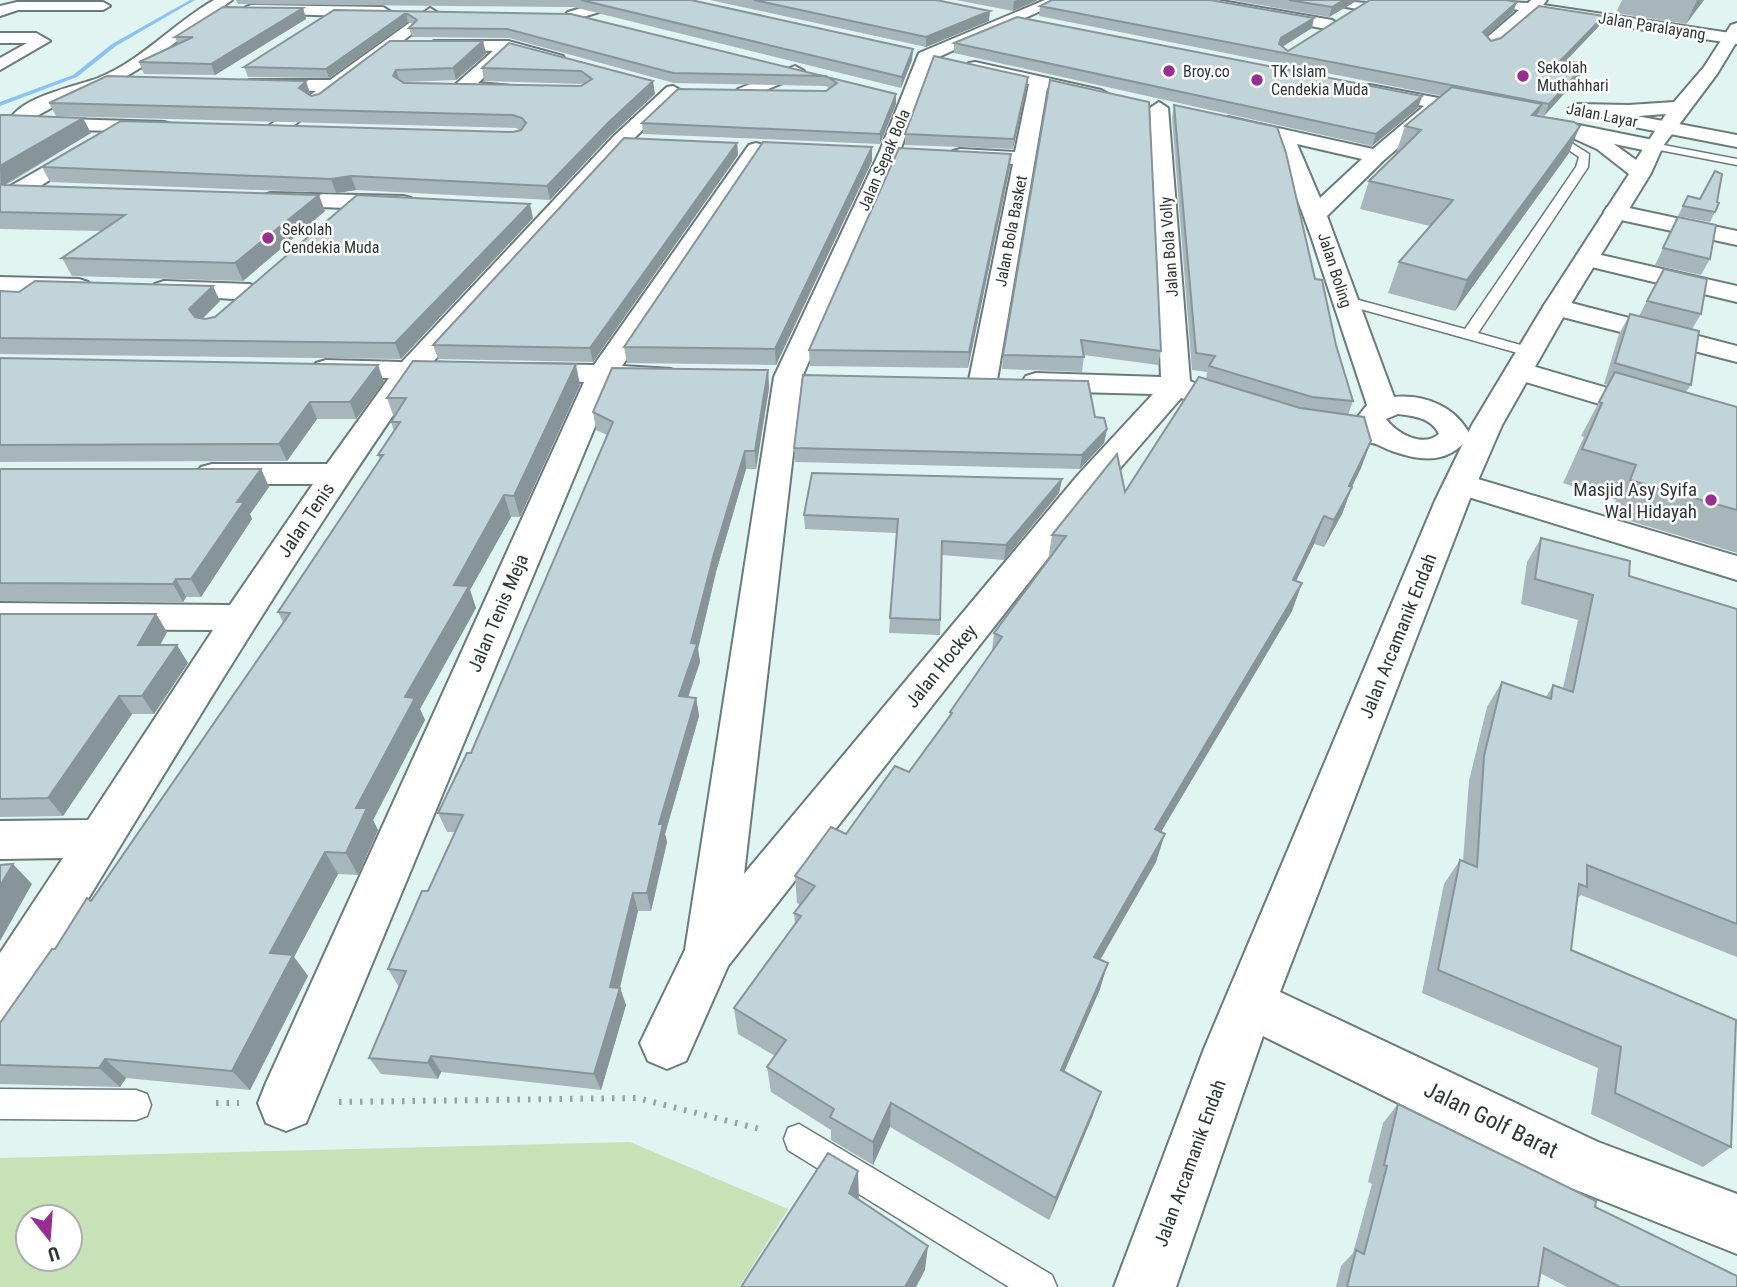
<svg xmlns="http://www.w3.org/2000/svg" width="1737" height="1287" font-family="'Roboto Condensed',sans-serif">
  <style>
    .green { fill: #c8e2b7; fill-rule: evenodd }
    .lines { fill: none; stroke-linecap: round; stroke-linejoin: round }
    .stream { fill: #8bc2f2; fill-rule: evenodd }
    .lane-casing { stroke: #697b7a; stroke-width: 3 }
    .street-casing { stroke: #697b7a; stroke-width: 4 }
    .primary-casing { stroke: #697b7a; stroke-width: 4 }
    .path { stroke: #95a4a3; stroke-width: 6; stroke-dasharray: 2.5 8; stroke-linecap: butt }
    .lane { fill: #fff; fill-rule: evenodd }
    .street { fill: #fff; fill-rule: evenodd }
    .primary { fill: #fff; fill-rule: evenodd }
    .wall { fill: #a6b6bb }
    .shaded-wall { fill: #879499 }
    .building { fill: #c1d4da; stroke: #879499; stroke-width: 2 }
    .poi-dot { fill: #972f92; stroke: #fff; stroke-width: 2.5 }
    .labels { text-anchor: middle; dominant-baseline: central; stroke-width: 5; stroke-linejoin: round; paint-order: stroke }
    .far-street-label { font-size: 16px; fill: #2f3736; stroke: #fff }
    .far-poi-label { font-size: 16px; fill: #2f3736; stroke: #fff; text-anchor: start }
    .poi-label { font-size: 19px; fill: #2f3736; stroke: #fff; text-anchor: end }
    .street-label { font-size: 19px; fill: #2f3736; stroke: #fff }
    .near-street-label { font-size: 23px; fill: #2f3736; stroke: #fff }
  </style>
  <rect width="100%" height="100%" fill="#e0f4f2"/>
  <path class="green" d="M630 1142 788 1209 739 1287H0V1158ZM70 1217V1259H28V1217Z"/>
  <g class="lines">
    <path class="stream" d="M190 0H195L116 46 77 77 0 106V102L73 75 112 44Z"/>
    <g class="lane-casing">
      <path id="lane" d="M1557 128H1565L1566 130 1562 137 1589 154 1588 167 1478 333 1535 349 1538 352 1535 355H1525L1339 303V297L1344 296 1465 329 1576 167 1579 157 1551 138Z
        M1653 143 1737 159V165L1649 148V144Z
        M0 1089 136 1090 147 1094 151 1105 147 1116 136 1120 0 1119Z
        M799 1124 1052 1275 1057 1287H1009L788 1150 784 1139 788 1128Z"/>
    </g>
    <g class="street-casing">
      <path id="street" d="M214 0H232L145 65 112 85 68 99 33 118 164 122 171 124 174 128 171 132 18 129 8 123C18 97 74 87 98 78 141 61 174 23 214 0Z
        M608 0H631L629 3 573 20 565 15 568 12Z
        M1045 0H1065L932 60 900 151 802 377 744 874 1078 475 1153 394 1036 391 1026 388 1022 382 1026 376 1036 373 1161 377 1150 108 1159 102 1168 108 1190 381 1202 386 1207 392 1202 398 1192 401 1181 398 1102 489 728 966 686 1061 667 1069 648 1061 640 1043 685 950 774 377 880 151 919 53Z
        M1184 0H1216L1332 20 1340 25 1332 30 1191 4Z
        M1322 0 1368 3 1370 6 1363 10 1324 3Z
        M1474 0 1528 3 1531 0H1547L1543 5 1737 34V44L1534 13 1495 47 1489 49 1481 44 1483 41 1519 10 1481 4Z
        M17 2H103L110 6 103 10H18L0 16V6Z
        M251 5 383 7 391 12 383 17 246 13 243 10 246 7Z
        M430 8 438 13 435 16 284 133H270L267 129 270 125 316 91 255 89 246 84 249 80H330Z
        M0 33H36L50 41 0 70V58L27 43H0Z
        M434 41H508L563 56 565 60 557 65 511 52 478 83 512 86 515 90 512 94 462 93 456 92 453 88 456 84 493 51 428 49 426 46Z
        M975 62 1101 90 1110 95 1101 100 1047 88 997 380 993 386 983 389 973 386 969 380 1013 164 960 161 953 159 950 155 953 151 960 149 1015 152 1029 84 969 71 966 67 969 63Z
        M795 66 804 71 801 75 750 97 744 98 735 93 738 89Z
        M1370 85 1486 107 1495 113 1486 119 1442 110 1384 160 1327 216 1394 397C1425 394 1456 407 1470 435 1450 464 1423 462 1392 451 1385 449 1379 444 1372 443 1350 440 1328 440 1306 434L1302 428 1306 422 1317 419 1358 423 1356 419 1367 405 1311 236 1275 139 1221 127 1218 123 1228 117 1373 149 1424 106 1364 94 1361 90 1364 86ZM1297 144 1362 159 1320 198ZM1398 414C1414 416 1432 418 1439 434 1423 448 1397 434 1386 419Z
        M673 86 682 91 679 95 627 145 433 362 468 365 472 371 468 377 458 380 418 379C275 585 149 800 18 1014L0 1021V953L63 858 0 859V821L88 820 213 630 0 629V603L230 605 313 484H212L201 481 196 474 201 467 212 464H327L389 378H326L316 375 312 369 316 363 326 360 402 362 613 137 667 87Z
        M1626 114 1737 135V147L1619 124 1616 120Z
        M1549 119 1653 140 1660 142 1663 146 1660 150 1653 152 1542 129 1539 125Z
        M91 140 98 142 101 146 98 150 8 206 0 208V192Z
        M756 143 763 145 766 149 622 366 671 369 675 375 671 381 661 384 613 383 306 1123 286 1131 266 1123 258 1103 266 1083 584 382 516 379 512 373 516 367 526 364 594 365 749 145Z
        M271 193 403 196 411 198 414 203 411 208 403 210 263 205 260 200 263 195Z
        M1615 205 1737 231V245L1607 217 1604 212 1607 207Z
        M1588 252 1737 286V302L1579 264 1576 259 1579 254Z
        M0 277 79 279 88 282 92 287 88 292 79 295 0 293Z
        M164 281 249 284 258 287 262 292 258 297 249 300 155 294 151 289 155 284Z
        M1556 299 1737 346V362L1547 313 1543 307 1547 301Z
        M1519 362 1737 426V445L1509 377 1505 371 1509 365Z
        M1461 474 1737 556V580L1449 491 1445 484 1449 477Z"/>
    </g>
    <g class="primary-casing">
      <path id="primary" d="M1737 23V41L1717 74 1663 146 1651 173 1569 307 1502 425 1469 501 1280 992 1598 1142 1737 1194V1254L1566 1186 1263 1036 1176 1287H1114L1204 1049 1435 501 1472 425 1543 307 1629 174 1597 149 1564 134 1561 130 1571 124C1596 130 1616 145 1636 160L1666 114C1647 115 1578 123 1567 110L1576 104 1629 105 1674 102 1704 67 1731 25Z"/>
    </g>
    <path class="path" d="M339 1102 637 1098 764 1130
      M216 1103H239"/>
    <use href="#lane" class="lane"/>
    <use href="#street" class="street"/>
    <use href="#primary" class="primary"/>
  </g>
  <path class="wall" d="M236 0H691L912 60 901 88 573 7 238 4Z
    M710 0H936L989 21 926 47Z
    M956 0H1038L1013 11Z
    M1231 0H1358L1329 17Z
    M1622 0H1704L1686 24 1616 13Z
    M1469 1 1517 2 1513 12 1486 36 1491 41 1604 16 1599 26 1566 61 1581 75 1544 116 1537 114V115L1569 153 1455 311 1388 293 1399 262 1430 226 1360 209 1369 181 1397 153H1396L1405 126 1442 96 1039 16 1040 6 1312 28 1282 46 1288 51Z
    M303 8 306 19 215 75 144 74 139 62 178 44 175 37Z
    M334 10 571 14 896 94V104L880 144 643 134 642 123 826 91 830 89 826 86 674 83 509 38 412 37 409 28 413 24 408 22 329 78 248 77 244 67Z
    M483 41 486 54 456 80 404 82 581 86 584 84 484 81 482 68 509 43 655 94 611 135 550 200 356 190 336 193 50 182 42 167 513 132 520 130 516 128 56 116 49 103 310 93 309 95 311 96Z
    M954 43 1422 96 1418 108 1372 146 954 53Z
    M1050 80 1161 351 1158 365 1084 355 1082 372 1002 369 1003 355Z
    M1027 86 1013 149 905 145V134Z
    M1174 105 1315 279 1353 401 1348 415 1371 441 1361 468 1352 487 1342 514 1324 547 1314 544 1296 581 1302 583 1292 611 1161 832 1156 862 1100 959V989L1064 1072 1093 1115 1049 1220 890 1127 873 1165 831 1140V1130L771 1092 767 1067 775 1056 738 1034 734 1008 795 925 794 913 800 905 797 903 795 876 846 834 909 772 949 717 950 712 992 651 994 633 1048 561 1052 535 1125 492 1206 379 1207 372 1192 370 1172 118Z
    M0 115 91 133 6 185 325 211 243 281 72 276 62 258 101 231 0 229Z
    M737 143 738 155 593 362 438 359 433 345Z
    M872 161 776 365 627 363 624 347Z
    M1010 167 968 368 810 366 809 350Z
    M1688 196 1715 212 1710 222 1678 216Z
    M1678 217 1710 259 1701 275 1655 265Z
    M533 218 401 359 0 354V291L220 301 202 319H205Z
    M1664 269 1701 314 1692 329 1691 385 1686 392 1737 407V553L1610 515 1616 500 1563 483 1584 437 1581 436 1608 385 1604 384 1619 334 1630 314 1639 316Z
    M0 358 384 382 356 419H317L287 461 0 462Z
    M768 370 769 388 756 469H746L716 572 698 649 700 662 688 697 696 698 699 716 665 834 667 842 651 911H638L620 988 626 1005 601 1090 441 1072 438 1079 381 1074 369 1058 399 987 388 969 428 891 455 832H447L438 813 471 753 607 435 596 430 593 412Z
    M580 385 520 517H511L470 590 476 608 420 709 425 720 373 820 378 830 358 875 338 874 294 957 308 976 250 1090 126 1078 120 1087 0 1084V1023L91 901 283 622 278 612 380 460 378 455 394 431 391 422 394 418 387 398Z
    M1095 417 1107 429 1104 443 1080 469 795 462 794 448Z
    M0 469H261L269 487 250 514 252 519 201 597H186L183 602 0 601Z
    M1062 479 1059 493 1004 560 942 555 940 635 889 633 896 533 805 529 804 515Z
    M1541 538 1629 576 1737 609V957L1581 895 1577 899 1571 950 1731 1147 1703 1167 1591 1114 1598 1068 1422 993 1444 884 1460 860 1463 861 1469 781 1487 707 1502 682 1546 697 1553 685 1563 688 1578 620 1521 604 1527 562Z
    M0 614H156L167 632 160 645 188 663 154 714H132L63 816 0 817Z
    M1398 1104 1595 1207 1737 1287H1567L1540 1273 1538 1287H1336L1341 1266 1353 1253 1372 1184 1368 1182 1383 1123Z"/>
  <path class="shaded-wall" d="M1017 0H1038L1013 11 1014 1Z
    M1344 0H1358L1329 17 1332 7Z
    M1697 0H1704L1686 24Z
    M1517 2 1513 12 1479 43 1483 32Z
    M303 8 306 19 215 75 211 64Z
    M990 11 989 21 926 47V37Z
    M406 13 408 22 329 78 326 69Z
    M1604 16 1599 26 1556 71 1561 60Z
    M1314 18 1312 28 1279 49 1276 55 1281 38Z
    M483 41 486 54 456 80 453 68Z
    M913 49 912 60 901 88 902 77Z
    M1586 64 1581 75 1544 116 1549 104Z
    M396 70 400 82 393 76Z
    M1028 77 1027 86 1013 149 1014 139Z
    M306 81 310 93 303 101 299 88Z
    M653 81 655 94 611 135 550 200 547 186 609 122Z
    M896 94V104L880 144V134Z
    M1422 96 1418 108 1372 146 1376 134Z
    M1542 104 1531 130 1532 115Z
    M83 118 91 133 7 183 1 193 0 166Z
    M1580 126 1569 153 1455 311 1467 280Z
    M737 143 738 155 593 362 590 348Z
    M872 147V161L776 365 775 349Z
    M1011 154 1010 167 968 368 969 352Z
    M351 176 356 190 336 193 331 179Z
    M319 195 325 211 243 281 235 263Z
    M530 204 533 218 401 359 395 343Z
    M213 286 220 301 196 325 189 309Z
    M576 364 580 385 520 517 514 496Z
    M378 365 384 382 356 419 350 402Z
    M768 370 769 388 756 469 755 451Z
    M310 402 317 419 287 461 279 444Z
    M1107 429 1104 443 1080 469 1082 455Z
    M1371 441 1361 468 1346 498 1352 487 1342 514 1324 547 1334 520 1349 486Z
    M745 451 746 469 716 572 698 649 700 662 682 715 679 696 714 554Z
    M261 469 269 487 250 514 252 519 201 597 191 579 237 502Z
    M1062 479 1059 493 1004 560 1006 545Z
    M504 495 511 517 470 590 476 608 420 709 425 720 373 820 378 830 358 875 346 853 356 808 454 585Z
    M1324 516 1314 544 1283 608 1293 580Z
    M176 579 186 597 183 602 173 584Z
    M1302 583 1292 611 1146 857 1155 829Z
    M156 614 167 632 150 664 138 645Z
    M177 645 188 663 154 714 142 696Z
    M119 696 132 714 63 816 48 798Z
    M696 698 699 716 665 834 667 842 651 911 647 893 659 824Z
    M1165 834 1156 862 1087 983 1094 957Z
    M325 852 338 874 294 957 308 976 250 1090 232 1071 270 953Z
    M13 864 32 884 0 941V886Z
    M633 893 638 911 617 999 620 988 626 1005 601 1090 594 1074 610 987Z
    M1108 963 1100 989 1054 1095 1061 1070Z
    M431 1056 441 1072 438 1079 428 1063Z
    M105 1059 126 1078 120 1087 99 1068Z
    M1101 1092 1093 1115 1049 1220 1056 1198Z
    M891 1103 890 1127 873 1165V1142Z
    M858 1171 859 1197 850 1218 849 1193Z
    M928 1246 925 1270 916 1287H905Z"/>
  <path class="building" d="M581 0H691L913 49 902 77Z
    M754 0H936L990 11 926 37Z
    M1052 0H1210L1314 18 1281 38 1279 44 1288 51 1370 0H1506L1517 2 1483 32 1491 41 1501 38 1539 6 1604 16 1561 60 1586 64 1549 104 1040 6Z
    M1289 0H1344L1332 7Z
    M223 7 303 8 211 64 139 62 193 37H175Z
    M334 10 571 14 896 94 880 134 642 123 678 89 826 91 837 83 826 76 673 73 507 29 409 28 417 20 406 13 326 69 244 67Z
    M1017 17 1422 96 1376 134 954 43Z
    M390 41H483L453 68 396 70 393 76 404 83 581 86 592 79 581 71 482 68 509 43 653 81 609 122 547 186 351 176 331 179 42 167 121 121 513 132 521 130 526 123 522 118 513 115 49 103 107 76 306 81 299 88 311 96 319 94Z
    M934 56 1028 77 1014 139 905 134Z
    M1050 80 1149 102 1161 351 1081 340 1084 357 1003 355Z
    M1452 87 1542 104 1532 115 1574 122 1580 126 1467 280 1399 262 1453 200 1369 181 1421 130 1405 126Z
    M1174 105 1277 127 1286 153 1315 279 1322 280 1336 345 1353 401 1312 397 1209 366 1215 356 1196 353Z
    M0 115H7L83 118 0 166Z
    M624 138 737 143 590 348 433 345Z
    M763 142 872 147 775 349 624 347Z
    M899 148 1011 154 969 352 809 350Z
    M1715 171 1722 174 1717 202 1719 203 1715 212 1683 206 1688 196 1700 199Z
    M0 184 4 185 319 195 235 263 62 258 125 215 0 212Z
    M357 195 530 204 395 343 0 338V291L19 292 35 281 213 286 189 309 195 317 205 319 215 317Z
    M1678 217 1716 225 1710 259 1663 248Z
    M1664 269 1707 279 1701 314 1647 301Z
    M1630 314 1699 331 1691 385 1615 363Z
    M0 358 378 365 350 402H310L279 444 0 445Z
    M413 361 576 364 514 496 504 495 454 585 469 586 405 697 415 698 356 808H367L346 853 325 852 270 953 293 955 232 1071 105 1059 99 1068 0 1065V1023L52 949H55L87 898 91 901 290 613 278 612 383 455H378L400 422H391L406 398H387Z
    M612 368 768 370 755 451H745L714 554 691 643 697 644 679 696 696 698 659 824H663L647 893H633L610 987 620 988 594 1074 431 1056 428 1063 369 1058 406 971 388 969 422 891H428L463 815 438 813 467 753H471L613 422 593 412Z
    M1615 372 1737 407V510L1630 480 1636 465 1582 449 1602 403 1599 402Z
    M803 375 1088 381 1095 417 1104 418 1107 429 1082 455 794 448Z
    M1199 377 1300 408 1364 417 1371 441 1349 486 1352 487 1334 520 1324 516 1293 580 1302 583 1155 829 1165 834 1094 957 1108 963 1061 1070 1101 1092 1056 1198 891 1103 873 1142 830 1117 834 1109 767 1067 786 1040 734 1008 801 916 794 913 815 886 795 876 831 827 846 834 895 766 909 772 952 713 950 712 1002 637 994 633 1066 536 1052 535 1117 454 1125 492Z
    M0 469H261L237 502H244L191 579H176L173 584 0 583Z
    M812 473 1062 479 1006 545 942 541 940 620 890 618 898 519 804 515Z
    M1541 538 1630 561 1629 576 1737 609V924L1587 865V887L1579 884 1571 950 1736 1020 1731 1147 1615 1093 1621 1047 1438 970 1460 860 1477 867 1484 756 1502 682 1551 699 1553 685 1573 692 1593 595 1535 579Z
    M0 614H156L138 645H177L142 696H119L48 798 0 799Z
    M13 864 0 886V865Z
    M1398 1104 1596 1201 1595 1207 1737 1276V1287H1620L1544 1248 1538 1287H1347L1356 1250 1364 1254 1387 1166 1384 1165Z
    M828 1153 858 1171 849 1193 928 1246 905 1287H741Z"/>
  <g class="poi-dot">
    <circle cx="1169" cy="71" r="7"/>
    <circle cx="1523" cy="76" r="7"/>
    <circle cx="1257" cy="80" r="7"/>
    <circle cx="268" cy="238" r="7"/>
    <circle cx="1711" cy="500" r="7"/>
  </g>
  <g class="labels">
    <g class="far-street-label">
      <text transform="translate(1652 26) rotate(9)">Jalan Paralayang</text>
      <text transform="translate(1602 115) rotate(11)">Jalan Layar</text>
      <text transform="translate(884 160) rotate(-67)">Jalan Sepak Bola</text>
      <text transform="translate(1011 231) rotate(-79)">Jalan Bola Basket</text>
      <text transform="translate(1169 247) rotate(-94)">Jalan Bola Volly</text>
      <text transform="translate(1335 270) rotate(72)">Jalan Boling</text>
    </g>
    <g class="far-poi-label">
      <text x="1537" y="67">Sekolah<tspan x="1537" dy="18">Muthahhari</tspan></text>
      <text x="1183" y="71">Broy.co</text>
      <text x="1271" y="71">TK Islam<tspan x="1271" dy="18">Cendekia Muda</tspan></text>
      <text x="282" y="229">Sekolah<tspan x="282" dy="18">Cendekia Muda</tspan></text>
    </g>
    <g class="poi-label">
      <text x="1697" y="489">Masjid Asy Syifa<tspan x="1697" dy="22">Wal Hidayah</tspan></text>
    </g>
    <g class="street-label">
      <text transform="translate(306 520) rotate(-56)">Jalan Tenis</text>
      <text transform="translate(498 613) rotate(-67)">Jalan Tenis Meja</text>
      <text transform="translate(1398 636) rotate(-68)">Jalan Arcamanik Endah</text>
      <text transform="translate(941 666) rotate(-51)">Jalan Hockey</text>
      <text transform="translate(1190 1163) rotate(-70)">Jalan Arcamanik Endah</text>
    </g>
    <g class="near-street-label">
      <text transform="translate(1491 1120) rotate(26)">Jalan Golf Barat</text>
    </g>
  </g>
  <g transform="translate(49 1238) rotate(163)"><circle r="33" fill="#ffffff" stroke="#acafaf" stroke-width="2"/>
  <path d="M0-5L12 26L0 18L-12 26Z" fill="#972f92"/>
  <text y="-10" font-size="19" font-weight="bold" text-anchor="middle" fill="#2f3736">U</text>
  </g>
</svg>
